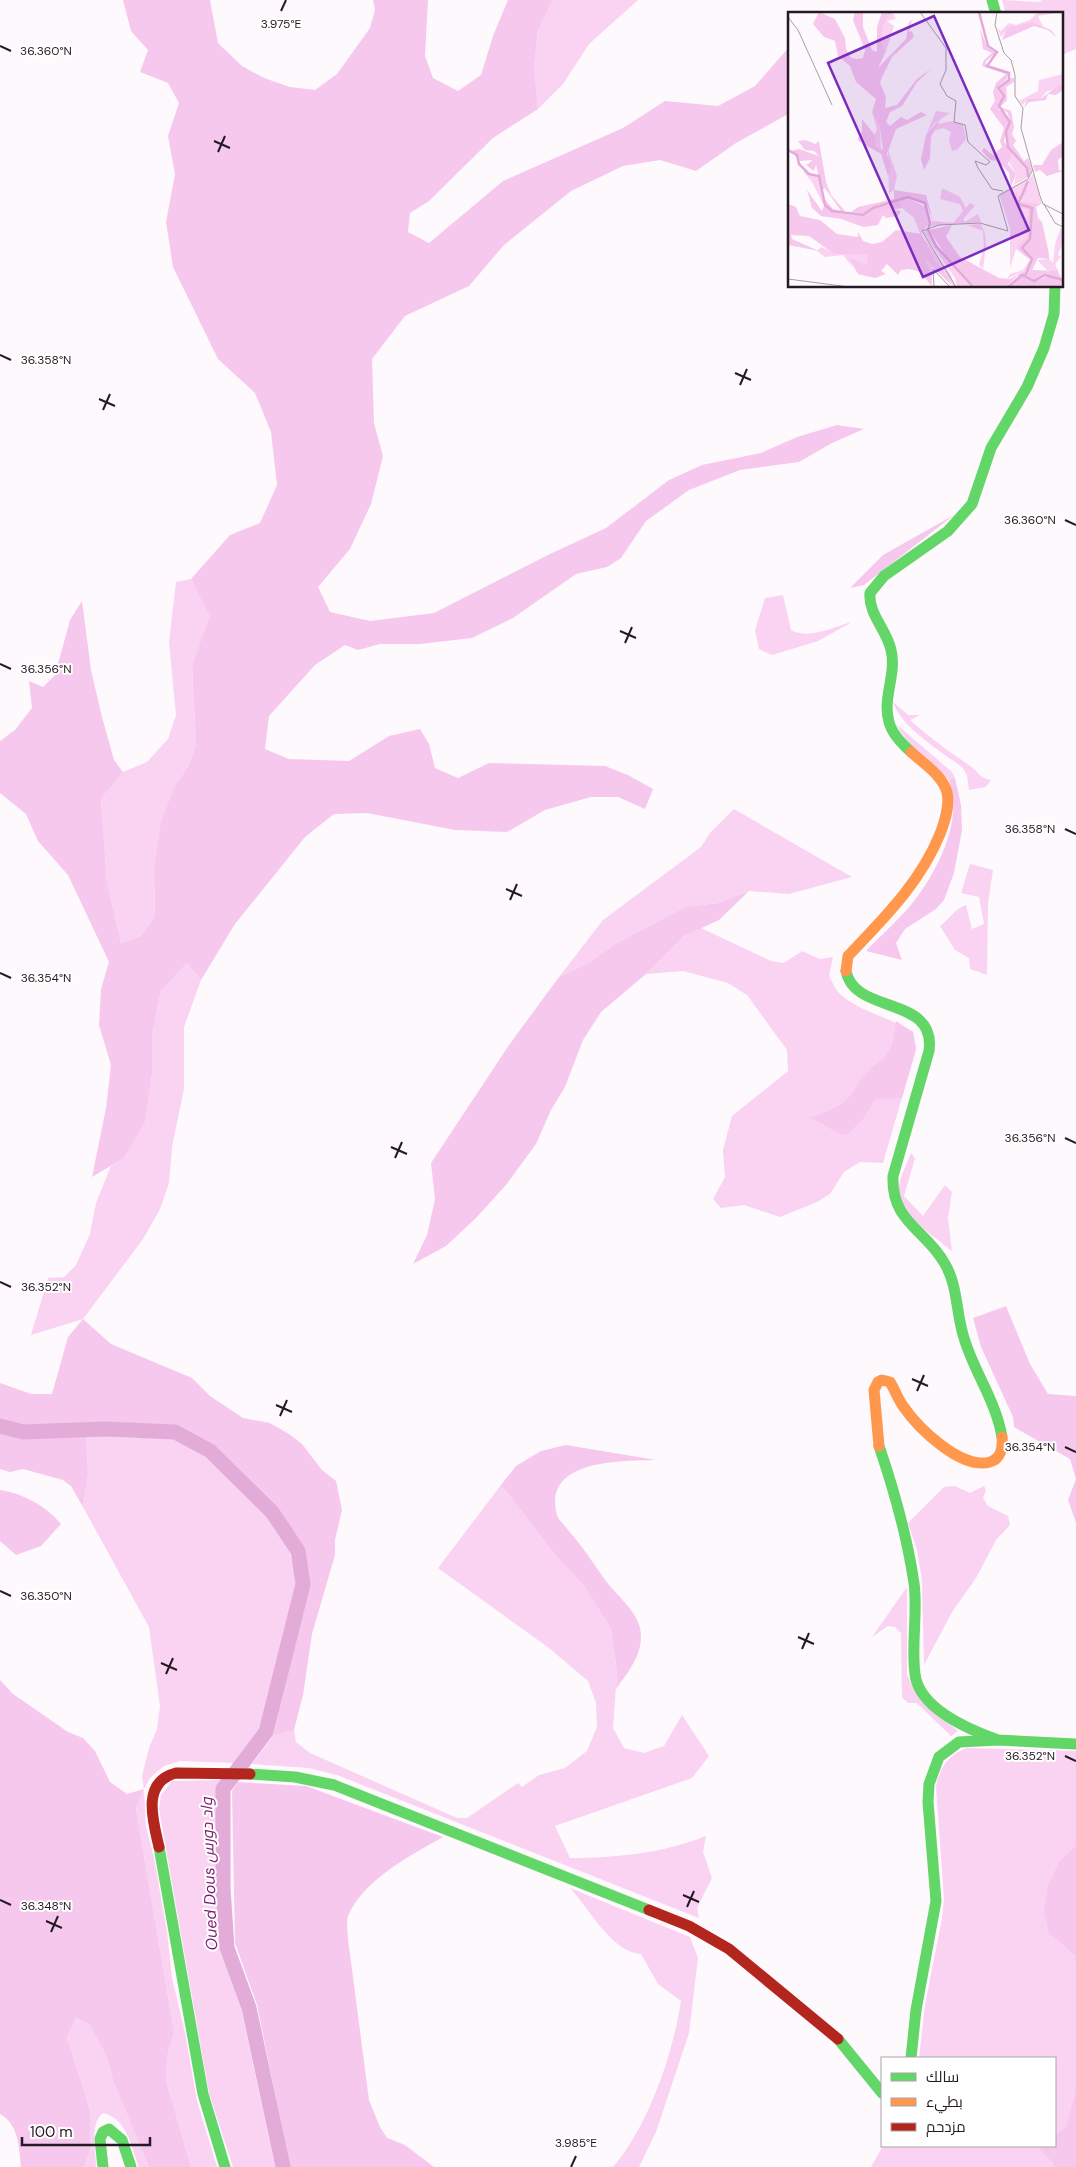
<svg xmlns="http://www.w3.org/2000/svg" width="1076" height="2167" font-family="'DM Sans',Cairo,sans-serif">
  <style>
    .green { fill: #fad2f2 }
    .forest { fill: #f6c8ed }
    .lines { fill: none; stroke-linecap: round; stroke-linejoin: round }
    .river { stroke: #e3abd8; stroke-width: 15 }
    .fast { stroke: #63d668; stroke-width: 11 }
    .slow { stroke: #ff974d; stroke-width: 11 }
    .jam { stroke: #b3261e; stroke-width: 11 }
    .ticks { fill: none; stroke: #251a23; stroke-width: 2 }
    .labels { text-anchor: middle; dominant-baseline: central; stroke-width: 4; stroke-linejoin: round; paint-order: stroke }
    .water-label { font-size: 16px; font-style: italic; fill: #781d6d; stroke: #fff }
    .inset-river { fill: none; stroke: #e3abd8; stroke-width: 2.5 }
    .inset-road { fill: none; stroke: #a7a0a5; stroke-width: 1 }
    .view { fill: #7b2cbf; fill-opacity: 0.15; stroke: #7b2cbf; stroke-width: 2.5 }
    .inset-edge { fill: none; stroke: #251a23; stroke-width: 2.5 }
    .ticks-label { font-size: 12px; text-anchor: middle; fill: #251a23; stroke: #fff; stroke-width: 4; stroke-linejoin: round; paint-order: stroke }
  </style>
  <rect width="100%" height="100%" fill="#fef9fc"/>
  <path class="green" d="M553 0H638L589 44 563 84 538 109 534 67 538 30Z
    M1002 0 1039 2 1042 0H1076V49L1062 55V14H1006Z
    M191 579 211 616 192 666 196 745 188 767 175 785 154 870 155 916 141 936 121 943 107 882 101 799 123 772 147 762 168 739 176 715 169 642 176 582Z
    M783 595 791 630C809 640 833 627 852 622L818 641 772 655 759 649 755 630 765 598Z
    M893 702 908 715H920L910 720C929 737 948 751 969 765 978 771 980 779 991 780L986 787 969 790 967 775 962 767C941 752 901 727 893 702Z
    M896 724 952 772 955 778 949 780 907 741Z
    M734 809 852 877 789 894 749 891 718 903 685 907 615 944 592 962 559 977 603 920 701 847 710 833Z
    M970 864 993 870 988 903 987 975 970 969 969 958 955 950 940 926C950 919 954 909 966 905L972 929 984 924 979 897 961 893Z
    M701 928 771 961 784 963 802 951 820 959 833 957 829 976C832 981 835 989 839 993 859 1012 890 1017 913 1032L916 1049 883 1163 860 1162 844 1172 830 1194 817 1202 780 1217 744 1205 721 1208 713 1199 725 1177 723 1150 732 1116 788 1071 787 1050 747 995 728 983 683 971 646 974 684 936Z
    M187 963 201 980 184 1027V1089L172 1147 169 1183 160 1209 143 1239 83 1319 31 1335 48 1278 64 1277 76 1265 90 1234 96 1203 111 1166 124 1158 145 1123 152 1074V1035L161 991Z
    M911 1153 915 1158 904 1196 923 1216 945 1185 952 1192 948 1218 952 1251C934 1236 901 1216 899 1191 898 1180 907 1164 911 1153Z
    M86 1436 173 1439 205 1457 265 1515 290 1553 296 1582 261 1728 234 1763 180 1761 164 1766 150 1778 144 1789 146 1827 154 1858 167 1932 172 1978 185 2033 197 2101 217 2167H191L166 2080 167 2057 174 2032 136 1808 144 1789 142 1776 149 1748 157 1729 160 1706 149 1627 83 1507 88 1474Z
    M501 1485 556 1556 584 1586 611 1629 617 1672 613 1728 624 1748 644 1753 664 1746 682 1715 709 1756 692 1778 555 1826 570 1858C615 1858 664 1853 706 1836L703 1852 712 1878 697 1908 699 1918 337 1775 309 1768 252 1764 273 1736 294 1730 296 1742 310 1753 457 1818H467L518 1783 522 1787 539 1775 565 1768 587 1751 597 1727 596 1703 588 1681 549 1648 438 1568Z
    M955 1486 970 1493 984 1486 986 1490 983 1498 988 1506 1008 1516 1010 1525 996 1540 976 1578 952 1612 924 1665 922 1580 917 1550 908 1523 944 1487Z
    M907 1587V1675L914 1690 924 1704 958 1731 951 1736 917 1703H908L902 1697 901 1633 895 1627 888 1626 872 1637Z
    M967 1748 1076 1751V2167H871L883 2146H1055V2058H919L925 2005 942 1918 944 1899 936 1786C940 1767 949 1754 967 1748Z
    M224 1780 217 1789 216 1887 220 1951 241 2008 275 2167H233L209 2093 159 1809 161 1795 172 1781Z
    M570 1888 690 1937 698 1958 689 2033 656 2132 639 2167H613C648 2127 673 2054 681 2001L658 1984 641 1954C611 1952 590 1909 570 1888Z
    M76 2018 89 2024 107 2057 113 2081 149 2167H139C131 2147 127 2118 103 2113 89 2124 96 2150 96 2167H84L90 2151V2110L67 2037Z"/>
  <path class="forest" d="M123 0H210L218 43 242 66 264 78 290 87 315 90 337 74 370 28 375 10 373 0H428L425 56 433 78 458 91 481 75 493 36 508 0H553L538 30 534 67 538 109 493 138 429 201 410 213 408 232 429 243 503 181 623 128 665 101 718 106 755 86 790 46V113L736 143 696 171 660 160 623 166 571 191 504 245 469 286 405 316 372 359 374 423 383 456 371 504 350 549 318 587 330 612 370 621 434 613 550 554 606 528 669 480 702 465 761 453 797 437 837 425 864 429 832 443 799 462 740 470 689 490 646 521 621 558 607 567 576 574 513 618 472 638 420 644H380L358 650 345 645 315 665 269 716 265 749 289 759 349 761 389 736 420 729 429 744 435 768 458 778 489 763 605 766 628 775 653 789 645 809 618 797H591L545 810 507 832 455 830 367 813 334 814 305 837 235 924 201 980 187 963 161 991 152 1035V1074L145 1123 124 1158 92 1177 106 1108 111 1065 99 1025 101 989 109 962 68 875 38 841 26 814 0 793V741L15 730 32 708 29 681 43 687 55 675 70 620 82 601 91 670 102 717 114 760 123 772 101 799 107 882 121 943 141 936 155 916 154 870 161 823 175 785 188 767 196 745 192 666 210 616 191 579 230 535 260 523 277 485 271 432 255 393 218 359 173 267 166 222 175 174 168 136 179 103 168 83 140 72 148 50 131 31Z
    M954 515 864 585 850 588 883 555Z
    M955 778 961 805 962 830 954 873 944 900 936 909 905 929 896 943 902 960 866 951C881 935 900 919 914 901 938 870 964 819 949 780Z
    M749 891 719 920 684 936 646 974 601 1012 583 1040 565 1087 551 1110 536 1144 506 1185 475 1219 446 1246 413 1264 427 1235 435 1199 431 1163 509 1045 559 977 591 962 615 944 685 907 718 903Z
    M896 1021 913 1032 916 1049 902 1098 875 1099 863 1119 846 1135C833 1133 823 1122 810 1118 826 1112 843 1107 853 1092 856 1088 858 1083 861 1079 884 1053 892 1062 896 1021Z
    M1006 1306 1030 1364 1048 1394 1076 1396V1523L1068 1500 1076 1479 1070 1459 1014 1427 1013 1417 981 1347 973 1318Z
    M83 1319 111 1344 192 1378 210 1396 243 1418 270 1423 289 1434 302 1444 322 1470 336 1481 342 1510 335 1540V1555L312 1634 303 1695 294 1730 273 1736 309 1585 304 1549 277 1508 213 1447 175 1426 105 1422 23 1426 0 1420V1383L31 1394H52L68 1337Z
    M0 1433 24 1439 86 1436 88 1474 83 1507 71 1486 63 1480 23 1469 10 1472 0 1469Z
    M566 1445 656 1460C621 1461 542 1459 557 1515 558 1520 565 1525 568 1530 583 1547 595 1566 609 1585 619 1597 636 1611 640 1628 645 1652 629 1671 616 1689L617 1672 611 1629 584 1586 556 1556 501 1485 516 1466 541 1451Z
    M0 1490C24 1494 45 1505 61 1524L41 1546 16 1555 0 1541Z
    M0 1680 13 1694 42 1714 68 1732 83 1738 95 1751 110 1782 127 1794 144 1789 136 1808 174 2032 167 2057 166 2080 191 2167H149L113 2081 107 2057 89 2024 76 2018 67 2037 90 2110V2151L84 2167H21C19 2147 19 2125 0 2114Z
    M238 1782 306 1786 443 1837C411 1855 363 1880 348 1916 346 1922 348 1933 348 1939L369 2100 380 2127 387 2138 405 2145 434 2167H290L257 2005 235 1943 232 1791Z
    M1076 1846V1956L1049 1933 1044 1911 1048 1886 1059 1862Z
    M1076 2091V2167H1053V2163L1037 2146H1055V2135L1066 2127Z"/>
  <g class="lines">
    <path class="river" d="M0 1426 23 1432 105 1429 175 1432 210 1451 272 1512 298 1551 303 1584 266 1732 223 1789V1888L227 1948 249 2008 283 2167"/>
    <path class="fast" d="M992 0 996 14
      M911 752C902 744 892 734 889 722 882 698 897 674 891 650 887 630 868 614 870 593L884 576 948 531 972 504 991 448 1027 387 1044 348 1054 314 1055 286
      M846 971C854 1015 937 995 929 1051L893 1176C891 1223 926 1229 945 1264 958 1286 956 1314 964 1338 974 1372 996 1401 1002 1437
      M879 1446C894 1490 907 1536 914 1583 918 1613 911 1644 915 1674 919 1709 970 1730 998 1740
      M250 1774 295 1777 334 1785 649 1910
      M159 1847 203 2094 225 2167
      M838 2039 882 2093
      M911 2058 916 2010 936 1901 928 1802 929 1784 939 1757 959 1742 998 1740 1076 1744
      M103 2167 100 2139 103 2132 109 2129 122 2140 131 2167"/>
    <path class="slow" d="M846 971 848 956C884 918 920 883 940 834 945 821 950 806 947 792 942 775 924 764 911 752
      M879 1446 874 1390 878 1382 882 1380 890 1382C895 1390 898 1399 903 1406 918 1428 961 1470 990 1462 1001 1459 1003 1447 1002 1437"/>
    <path class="jam" d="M159 1847C153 1821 141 1782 176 1773L250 1774
      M649 1910 689 1926 729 1949 838 2039"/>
  </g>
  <path class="ticks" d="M281 11 286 0M0 46 11 51M214 141 230 148M218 152 225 136M0 355 11 360M735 373 751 380M740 385 747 369M99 399 115 406M103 410 110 394M1065 520 1076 525M620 631 636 638M625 643 632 627M0 664 11 669M1065 829 1076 834M506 889 522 896M510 900 517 884M0 973 11 978M1065 1138 1076 1143M391 1147 407 1154M395 1158 402 1142M0 1282 11 1287M912 1379 928 1386M917 1391 924 1375M276 1405 292 1412M280 1416 287 1400M1065 1447 1076 1452M0 1591 11 1596M798 1637 814 1644M802 1649 809 1633M161 1663 177 1670M166 1674 173 1658M1065 1756 1076 1761M683 1895 699 1902M0 1900 11 1905M687 1907 694 1891M46 1921 62 1928M51 1932 58 1916M571 2167 576 2156"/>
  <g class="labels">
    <g class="water-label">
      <text transform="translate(209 1874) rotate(-92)">Oued Dous واد دورس</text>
    </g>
  </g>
  <g transform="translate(788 12)">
    <rect width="275" height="275" fill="#fef9fc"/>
    <path d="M104 0 108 7 99 9 106 14 98 39 94 31 95 13ZM250 0H273L250 4 255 15 246 10 217 20 213 25 209 16 213 19 221 11 228 13 242 8ZM275 62V71L267 78 259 79 252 87H239L235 93 231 89 250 79 251 68ZM148 99 162 101 147 111 138 123ZM84 100 92 116 93 139 85 126 89 117ZM164 109 175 113 178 127 170 137 164 139 161 129 163 120 155 116 146 119 150 112ZM100 138 109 164 106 178 101 182ZM224 141 238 156 239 166 226 173 228 162 219 147ZM15 159 31 165 36 194 24 170ZM245 162 254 192 232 191 240 176V168ZM239 168 230 190 231 193 244 196 241 227 233 236 243 249 238 258 219 267 222 262 235 258 242 248 228 237 222 256V217L211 182ZM154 176 172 185 178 196 182 191 187 194 175 207 177 210 190 202 193 210 142 214 145 209 165 211 175 199 172 192 152 187ZM120 186 138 195 141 211 133 222 163 263 167 275 144 255V275L143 260 136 247 160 268V263L147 249 133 224 126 206 114 196 111 189ZM193 212 197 222 198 233 195 257 191 253 196 234 195 219 179 213ZM273 215 275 231 270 242 273 245 267 252 271 261 259 258 249 248 261 247 265 251 267 232ZM140 217 147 234 183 275H169L167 266 135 220ZM33 235 46 241 80 243V252L77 253 61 246 65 256 55 243 37 245 29 239Z" fill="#fad2f2"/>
    <path d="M31 0 47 7 57 26 58 37 63 46 69 47 75 46 77 38 65 8 67 0H75V15L84 38 89 40V15L94 0H104L95 13 94 31 98 39 90 56 118 27 121 10 124 8 121 20 124 19 126 25 104 45 94 65 92 71 98 85 97 96 109 93 129 67 144 56 129 70 114 94 102 100 98 110 102 114 113 105 119 108 133 100 139 103 108 117 99 142 103 156 100 164 93 142 69 128 74 120V107L86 122 89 134 95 138 92 116 84 100 88 87 68 70 62 54 50 44 47 29 36 25 25 12ZM245 10 263 18 269 26 260 18 246 14 214 28 219 16ZM192 16 199 35 208 41 198 49V54L216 58 220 61 219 67 208 76 214 84 211 98 217 101 221 110 216 129 224 141 220 152 228 162 223 175 221 161 210 149 202 148 194 139 196 136 205 143 214 135 212 129 216 116 202 97 207 89 205 80 208 71 218 62 194 54 196 48 204 41 195 37ZM222 66H226V70L218 75 219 88 212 95 223 99 226 115 224 122 228 129 225 133 236 149 240 146 244 157 240 166V155L221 135 219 120 223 110 219 100 212 97V94L217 84 211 77ZM275 71V78L268 83 260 82 258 88 241 90 236 96 239 87H252ZM153 106 143 125 142 146 136 158 133 147 138 123ZM18 128 27 132 31 129 38 170 43 183 57 199 50 200 40 196 35 185 45 197 53 199 37 176 34 178 28 153 26 159 18 153 25 148 12 149 3 139 11 137 31 144 26 139 17 138 10 129ZM275 130V144L270 148 271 158 275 159 259 164 252 158 247 160 245 153H254L263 138ZM240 172 239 179 232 190 253 192 248 195 250 206 254 210 261 242V247L250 246 244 258 269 259 275 268 257 263 245 269 238 263 245 247 234 236 242 228 245 196 232 192 231 190ZM19 178 34 199 36 194 49 201 75 204 86 196 111 189 114 196 102 198 113 199 110 204 98 206 95 203 90 213 75 215 53 207 33 204 24 196ZM106 178 138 183 145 209 138 191 124 185 90 193 75 202 63 200 70 195 106 187ZM228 179 230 185 234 183 230 193 244 196 241 227 233 236 243 249 230 237 229 233 239 226V219L234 217 238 215 241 198 227 194ZM0 192 8 195 12 204 32 208 49 222 70 225V220L75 229 84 232 94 230 108 218 133 222 147 249 160 263 163 273 137 247 143 260 144 275 133 260 121 257 113 258 110 263 99 252 93 259 98 262 87 266 70 262 60 245 79 253 80 243 46 242 21 224 3 223 4 227 31 239 0 233ZM164 213 158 225 172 245 211 266 222 267 238 258 236 263 229 264 219 274 186 275 165 255 141 218ZM234 264 246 270 260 264 275 269V275H221Z" fill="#f6c8ed"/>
    <path class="inset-river" d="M191 0 200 34 209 40 199 54 221 61V68L210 76 216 84 211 94 222 110 218 120 220 135 239 156 240 165M0 138 9 143 11 152 21 162 31 164 37 193 44 199 75 203 85 196 120 185 137 191 142 211 140 218 148 234 185 275M237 264 244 247 234 236 242 227 244 196 231 192V190L240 169M220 275 234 263 246 269 257 263 275 268"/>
    <path class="inset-road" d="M132 0 158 36V58L152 72 159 84 168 89 166 110 177 113 180 130 202 150 198 153 187 149 190 156 204 177 215 179M209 0 207 13 216 41 223 48 227 63V84L235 96 233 116 252 184 255 192 275 202M0 5 10 18 44 93M256 192 267 211 275 215M0 267 61 275M146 275 145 257 162 275M168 275 134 219 151 213 192 211 220 219 210 184 240 167 245 157"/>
    <path class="view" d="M146 4 241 218 135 265 40 51Z"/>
    <rect width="275" height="275" class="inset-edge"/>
  </g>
  <g class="ticks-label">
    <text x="281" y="28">3.975°E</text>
    <text x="46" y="55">36.360°N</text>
    <text x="46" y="364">36.358°N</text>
    <text x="1030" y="524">36.360°N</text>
    <text x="46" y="673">36.356°N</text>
    <text x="1030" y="833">36.358°N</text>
    <text x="46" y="982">36.354°N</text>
    <text x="1030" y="1142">36.356°N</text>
    <text x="46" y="1291">36.352°N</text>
    <text x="1030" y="1451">36.354°N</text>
    <text x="46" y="1600">36.350°N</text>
    <text x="1030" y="1760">36.352°N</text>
    <text x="46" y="1910">36.348°N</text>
    <text x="576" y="2147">3.985°E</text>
  </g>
  <rect x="881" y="2057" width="175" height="90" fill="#ffffff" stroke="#a8a3a7"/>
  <rect x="891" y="2073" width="25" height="8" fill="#63d668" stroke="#a8a3a7"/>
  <text x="926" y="2082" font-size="15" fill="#251a23">سالك</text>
  <rect x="891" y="2098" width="25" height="8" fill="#ff974d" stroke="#a8a3a7"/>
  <text x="926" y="2107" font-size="15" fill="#251a23">بطيء</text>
  <rect x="891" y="2123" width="25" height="8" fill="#b3261e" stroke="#a8a3a7"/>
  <text x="926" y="2132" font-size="15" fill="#251a23">مزدحم</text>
  <path d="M22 2137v8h128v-8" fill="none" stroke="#251a23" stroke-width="2.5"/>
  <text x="30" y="2137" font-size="15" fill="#251a23" stroke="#ffffff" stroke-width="4" paint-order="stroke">100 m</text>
</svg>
